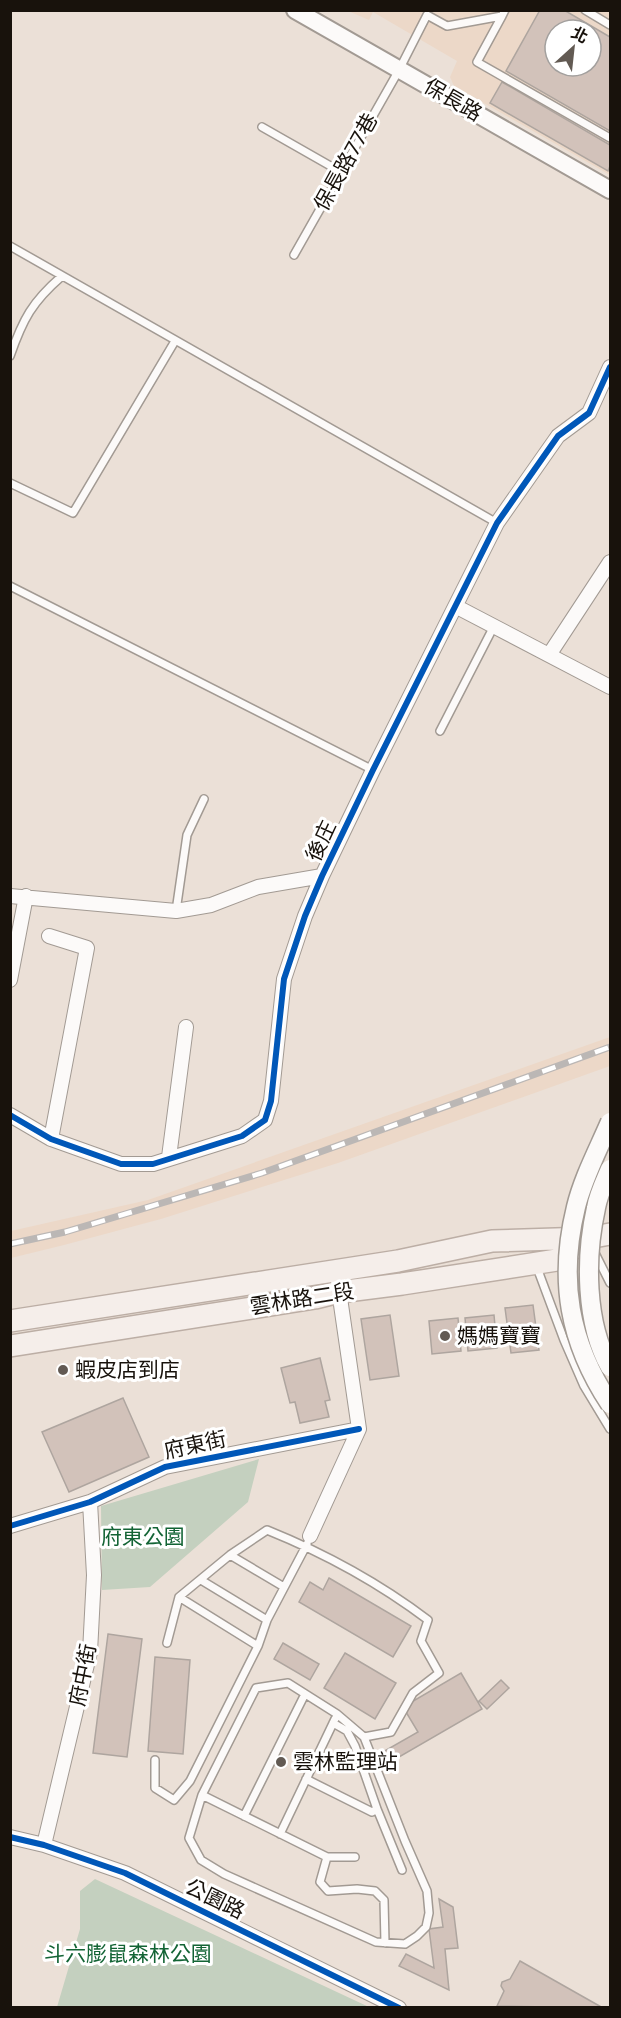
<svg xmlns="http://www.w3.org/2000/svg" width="621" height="2018" font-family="Roboto,'Noto Sans TC',sans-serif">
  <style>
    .built { fill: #ecd8c8; fill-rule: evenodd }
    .green { fill: #c4d0bf }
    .building { fill: #d2c2ba; stroke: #aea59f; stroke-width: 1.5; fill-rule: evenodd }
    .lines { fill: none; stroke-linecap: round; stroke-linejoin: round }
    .service-casing { stroke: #a29a93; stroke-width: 10 }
    .minor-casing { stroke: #a29a93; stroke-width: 16 }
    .tertiary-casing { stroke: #a29a93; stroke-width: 20 }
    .primary-casing { stroke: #bcaea5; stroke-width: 24 }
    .service { stroke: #fcfaf9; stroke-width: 7 }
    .minor { stroke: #fcfaf9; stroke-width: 14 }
    .tertiary { stroke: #fcfaf9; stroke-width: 16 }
    .primary { stroke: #f5eeea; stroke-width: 21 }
    .rail-casing { stroke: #bbb7b5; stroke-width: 7 }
    .rail { stroke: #fff; stroke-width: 4.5; stroke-dasharray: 14; stroke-linecap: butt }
    .secondary-bridge-casing { stroke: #a29a93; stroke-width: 21; stroke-linecap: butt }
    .secondary-bridge { stroke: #fcfaf9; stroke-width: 18 }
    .cycleway-casing { stroke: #fff; stroke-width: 10 }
    .cycleway { stroke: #0057b8; stroke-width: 6 }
    .poi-dot { fill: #625a53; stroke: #fff; stroke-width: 2 }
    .labels { text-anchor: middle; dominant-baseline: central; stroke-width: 6; stroke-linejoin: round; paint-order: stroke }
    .street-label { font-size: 21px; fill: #18120c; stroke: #fff }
    .poi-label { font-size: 21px; fill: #18120c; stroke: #fff; text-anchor: start }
    .park-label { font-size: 21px; fill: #136435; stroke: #fff }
  </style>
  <rect width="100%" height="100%" fill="#ebe0d7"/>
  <path class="built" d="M348 11H610V175L454 86 450 77 457 61 373 12 369 20ZM555 30H591V66H555Z
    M610 1037V1066L338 1163 161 1219 64 1245 11 1258V1231L148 1200Z"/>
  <path class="green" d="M259 1459 248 1502 150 1587 102 1590 101 1506Z
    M95 1879 369 2007H57L80 1929V1891Z"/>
  <path class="building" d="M540 10H564L610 37V131L506 71ZM555 30H591V66H555Z
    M502 82 610 145V166L608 171 490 103Z
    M533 1305 539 1350 511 1353 505 1308Z
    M390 1315 399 1376 370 1380 361 1319Z
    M494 1315 497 1348 468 1351 465 1318Z
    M458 1318 461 1351 432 1354 429 1321Z
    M320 1358 330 1400 325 1401 329 1417 300 1423 295 1402 290 1403 281 1368Z
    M123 1398 149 1457 69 1492 42 1432Z
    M329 1578 411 1626 393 1657 299 1602 310 1582 323 1590Z
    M108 1634 142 1639 127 1757 93 1753Z
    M283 1643 319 1664 310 1680 274 1659Z
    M345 1653 396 1683 375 1719 324 1688Z
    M155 1657 190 1660 183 1754 148 1751Z
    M461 1673 482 1709 387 1764 381 1753 418 1732 403 1707Z
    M501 1680 509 1688 487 1709 479 1701Z
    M439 1899 453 1907 458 1948 445 1949 449 1990 399 1966 406 1954 434 1968 429 1929 443 1927Z
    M520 1961 603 2008 497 2006 504 1991 501 1986 502 1982 510 1979Z"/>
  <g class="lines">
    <g class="service-casing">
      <path id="service" d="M585 10 610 25
        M502 16 477 62 610 138
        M262 127 341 172
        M10 246 497 523
        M294 255 399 70 427 15 447 26 502 16 505 10
        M10 356C23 319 32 302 62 276
        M10 483 73 513 175 341
        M10 586 373 770
        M440 731 494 626
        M176 911 187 835 204 799
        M595 1253 610 1283
        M536 1265 564 1340 584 1386 610 1429
        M230 1555 284 1587
        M201 1580 267 1620
        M179 1597 258 1646
        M167 1643 179 1597 230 1555 267 1530C324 1553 379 1583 428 1620L421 1641 439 1673 413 1693 391 1732 364 1737
        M288 1683 337 1714 364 1737 405 1841 427 1891 429 1913 426 1927 417 1936 405 1944 376 1942 224 1874 201 1860 189 1838 202 1795 256 1688Z
        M333 1723 347 1731 355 1746 377 1809 402 1870
        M155 1760V1788L174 1800 190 1781 258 1646 267 1620 307 1544
        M306 1779 372 1812 377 1809
        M202 1795 327 1857H355
        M244 1816 305 1694
        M280 1834 335 1719
        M327 1857 320 1882 328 1891 357 1889 375 1891 384 1900 385 1943"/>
    </g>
    <g class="minor-casing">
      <path id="minor" d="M457 607 610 687
        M549 655 610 562
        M10 896 176 911 211 905 258 887 322 876
        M49 936 87 948 51 1139
        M10 980 26 896
        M10 1115 51 1139 121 1164H153L242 1136 265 1120 271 1101 284 979 305 916 322 876 373 770 497 523 558 436 589 413 610 367
        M169 1157 186 1027
        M10 1526 90 1502 165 1467 359 1429
        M310 1536 359 1429 338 1284
        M10 1837 44 1845 125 1873 399 2008
        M44 1845 90 1652 94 1575 90 1502"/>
    </g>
    <g class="tertiary-casing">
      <path id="tertiary" d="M295 10 610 190"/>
    </g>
    <g class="primary-casing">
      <path id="primary" d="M10 1321 398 1261 492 1241 587 1238
        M10 1346 315 1298 339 1292 402 1284 557 1260 588 1238 610 1234"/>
    </g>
    <use href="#service" class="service"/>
    <use href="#minor" class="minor"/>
    <use href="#tertiary" class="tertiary"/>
    <use href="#primary" class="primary"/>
    <g class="rail-casing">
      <path id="rail" d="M10 1244 65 1232 262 1173 610 1047"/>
    </g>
    <use href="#rail" class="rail"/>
    <g class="secondary-bridge-casing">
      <path id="secondary-bridge" d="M610 1122C598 1150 583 1178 576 1207 558 1280 569 1342 610 1404
        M610 1169C605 1181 598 1195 596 1208 585 1257 585 1323 610 1367"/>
    </g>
    <use href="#secondary-bridge" class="secondary-bridge"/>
    <g class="cycleway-casing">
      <path id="cycleway" d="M10 1115 51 1139 121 1164H153L242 1136 265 1120 271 1101 284 979 305 916 322 876 373 770 497 523 558 436 589 413 610 367
        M10 1526 90 1502 165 1467 359 1429
        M10 1837 44 1845 125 1873 399 2008"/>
    </g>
    <use href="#cycleway" class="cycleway"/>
  </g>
  <g class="poi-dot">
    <circle cx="445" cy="1336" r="6"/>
    <circle cx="63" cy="1370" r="6"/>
    <circle cx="281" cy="1762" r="6"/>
  </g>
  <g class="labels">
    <g class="street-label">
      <text transform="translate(453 100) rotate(30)">保長路</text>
      <text transform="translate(346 162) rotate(-61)">保長路77巷</text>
      <text transform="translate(321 841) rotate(-65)">後庄</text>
      <text transform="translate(302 1299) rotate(-9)">雲林路二段</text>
      <text transform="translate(195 1445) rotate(-12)">府東街</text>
      <text transform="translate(83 1675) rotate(-79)">府中街</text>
      <text transform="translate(215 1899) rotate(26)">公園路</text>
    </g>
    <g class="poi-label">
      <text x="457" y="1336">媽媽寶寶</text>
      <text x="75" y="1370">蝦皮店到店</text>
      <text x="293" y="1762">雲林監理站</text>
    </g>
    <g class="park-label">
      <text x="143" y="1537">府東公園</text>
      <text x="128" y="1954">斗六膨鼠森林公園</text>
    </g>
  </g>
  <rect width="621" height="2018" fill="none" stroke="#18120c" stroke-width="24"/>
  <g transform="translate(573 48) rotate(27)"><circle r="28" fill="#ffffff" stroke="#a3a09e" stroke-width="1.5"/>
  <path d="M0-4.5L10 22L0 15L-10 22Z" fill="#625a53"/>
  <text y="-9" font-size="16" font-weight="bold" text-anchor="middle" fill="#18120c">北</text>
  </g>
</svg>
